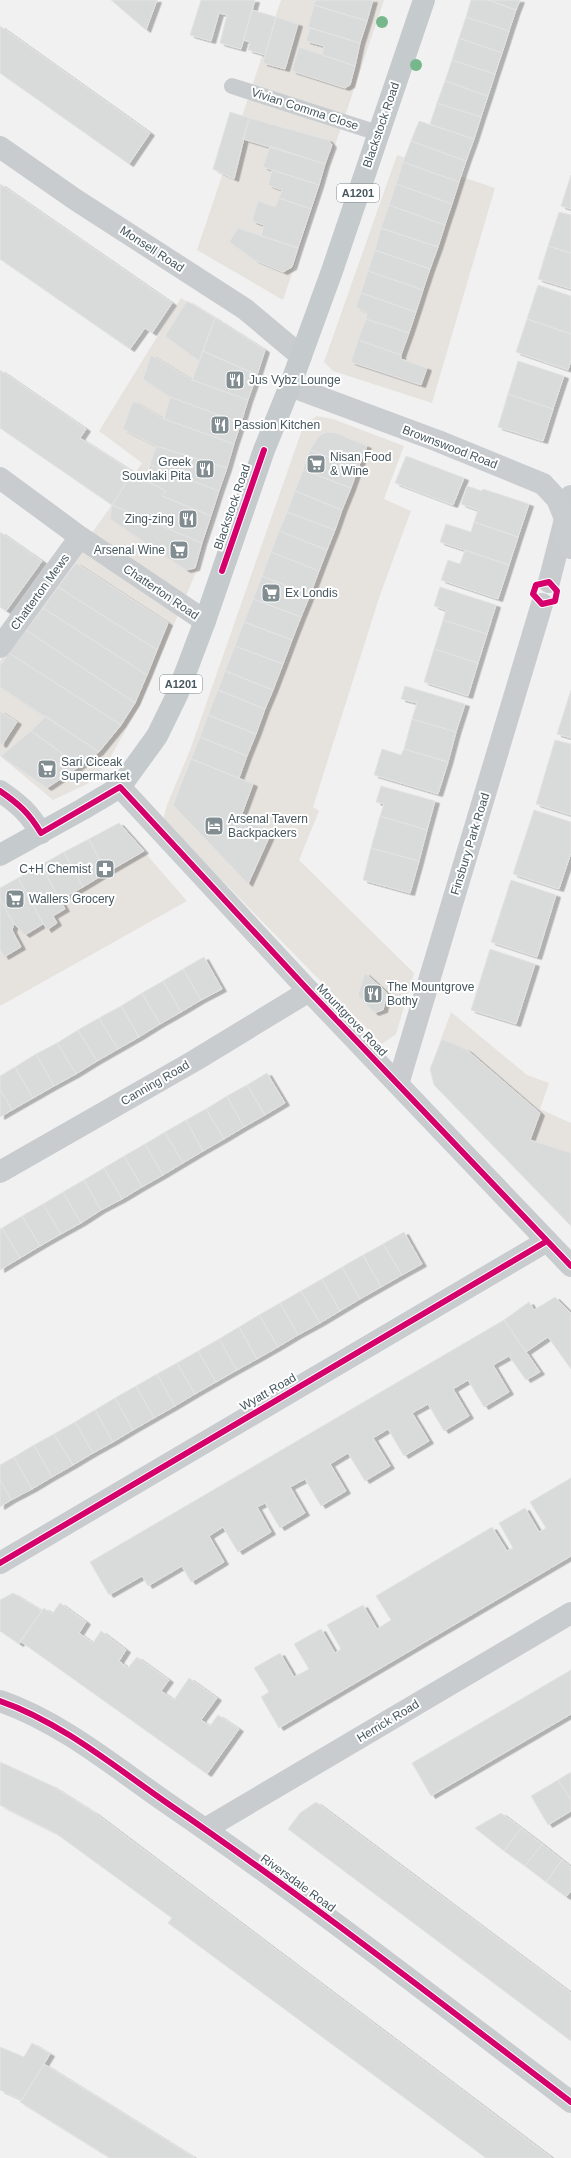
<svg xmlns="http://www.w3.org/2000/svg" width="571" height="2158" font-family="Helvetica,sans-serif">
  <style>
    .commercial { fill: #e6e3df }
    .building { fill: #d9dada; stroke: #e3e3e4; filter: url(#shadow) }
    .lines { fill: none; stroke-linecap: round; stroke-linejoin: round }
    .service { stroke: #c8ccce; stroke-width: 16 }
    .minor { stroke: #c8ccce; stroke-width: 22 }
    .tertiary { stroke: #c8ccce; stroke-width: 22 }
    .secondary { stroke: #c9cdd0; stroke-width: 22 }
    .primary { stroke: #c5cacd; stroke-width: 22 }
    .cycleway-casing { stroke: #fff; stroke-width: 8 }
    .cycleway { stroke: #d6006c; stroke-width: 6 }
    .tree { fill: #76b78c }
    .labels { text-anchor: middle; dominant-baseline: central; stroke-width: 4; stroke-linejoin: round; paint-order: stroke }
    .shield { fill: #fff; stroke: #7e898f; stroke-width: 1 }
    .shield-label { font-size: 11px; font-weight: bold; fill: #46575f }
    .street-label { font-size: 12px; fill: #46575f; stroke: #fff }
    .poi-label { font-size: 12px; fill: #46575f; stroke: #fff; text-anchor: start }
  </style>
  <defs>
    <filter id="shadow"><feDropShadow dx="4.5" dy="2.5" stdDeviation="0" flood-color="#0004"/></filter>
  </defs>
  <rect width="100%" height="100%" fill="#f2f1f1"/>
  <path class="commercial" d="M281 0H384L283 300 197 250Z
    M397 155 495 188 432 403 333 371 324 362Z
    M181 298 265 350 196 572 140 705 107 763 87 784 53 800 0 756V661L142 463 99 431Z
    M317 416 333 419 404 446 384 499 411 511 380 595 313 807 319 811 299 860 414 973 396 1034 382 1044 163 820 167 805 190 750 304 424Z
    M119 823 187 901 0 1006V888Z
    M451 1012 527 1075 549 1083 540 1109 571 1123V1226L430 1069Z"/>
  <path class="building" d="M111 0H157L146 30Z
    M201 0H255L241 49 220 43 227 15 219 13 211 41 190 35Z
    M316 0H373L367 21 314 5Z
    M471 0H488L516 10 509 31 466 17Z
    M488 0H520L516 10Z
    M314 5 367 21 360 43 308 27Z
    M252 10 276 17 265 55 248 50 250 42 243 40Z
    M276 17 298 24 285 69 263 63Z
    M466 17 509 31 502 53 459 38Z
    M0 26 150 133 129 164 0 73Z
    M310 28 360 43 355 66 322 55 324 46 306 41Z
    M459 38 502 53 495 74 452 60Z
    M299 47 355 66 350 85 345 88 292 71Z
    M452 60 495 74 488 96 445 81Z
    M445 81 488 96 481 117 437 103Z
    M437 103 481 117 474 139 430 124Z
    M230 112 249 118 234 179 213 169Z
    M249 118 328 140 332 145 325 164 243 139Z
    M419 121 474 139 466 161 411 141Z
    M411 141 466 161 459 182 403 162Z
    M270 146 325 164 319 185 263 167Z
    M403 162 459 182 452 204 396 184Z
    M272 170 319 185 311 209 279 198 282 190 268 185Z
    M571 175V209L561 206Z
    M0 184 172 303 152 333 145 328 130 349 0 259Z
    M396 184 452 204 445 225 389 205Z
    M279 198 311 209 298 248 261 236 264 225 252 221 258 201 275 207Z
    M389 205 445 225 438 247 381 228Z
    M559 212 571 215V253L548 246Z
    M238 228 298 248 292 267 283 272 255 260 229 242Z
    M381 228 438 247 430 269 375 250Z
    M548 246 571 253V289L538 279Z
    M375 250 430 269 423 290 368 271Z
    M368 271 423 290 416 312 361 293Z
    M538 285 571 296V334L527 319Z
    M361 293 416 312 409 333 366 319 367 313 356 307Z
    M187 301 215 318 199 361 165 336Z
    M215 318 265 350 257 375 203 351Z
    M366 319 409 333 401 355 358 340Z
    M527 319 571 334V360L568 370 516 352Z
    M358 340 401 355V359L427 368 421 385 351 362Z
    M203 351 257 375 248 400 192 380Z
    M151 355 192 380 248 400 241 423 170 397 143 379Z
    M518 361 564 376 553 409 508 394Z
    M0 370 86 429 80 438 133 472 112 505 0 428Z
    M508 394 553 409 543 441 498 427Z
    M170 397 241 423 234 444 164 419Z
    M133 401 164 419 234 444 227 468 156 446 123 429Z
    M326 432 336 433 367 446 358 468 310 450 319 436Z
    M156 446 227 468 219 491 150 465Z
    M310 450 358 468 351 488 303 470Z
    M406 456 464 478 453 505 395 483Z
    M150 465 219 491 211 516 162 496 166 491 146 481Z
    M303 470 351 488 342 510 295 491Z
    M133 472 166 491 162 496 211 516 202 543 112 505Z
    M467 486 482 491 483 489 529 504 518 537 474 522 478 510 461 504Z
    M295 491 342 510 335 530 287 512Z
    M112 505 202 543 195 568 186 570 110 519Z
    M287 512 335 530 327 550 279 531Z
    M474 522 518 537 509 565 440 542 446 524 471 532Z
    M279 531 327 550 319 571 271 552Z
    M0 532 42 561 6 611 0 607Z
    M465 550 509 565 498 599 441 580 448 560 460 564Z
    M271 552 319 571 310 595 262 576Z
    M76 563 168 623 157 650 58 587Z
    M262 576 310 595 301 617 253 599Z
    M58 587 157 650 147 675 43 608Z
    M440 587 496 605 487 634 443 620 446 610 434 606Z
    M253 599 301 617 292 640 244 622Z
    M43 608 147 675 135 703 26 630Z
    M443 620 487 634 478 663 434 649Z
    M244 622 292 640 283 664 235 646Z
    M26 630 135 703 121 725 9 653Z
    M235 646 283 664 273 690 225 671Z
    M434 649 478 663 468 696 424 682Z
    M9 653 121 725 99 752 0 687V666Z
    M225 671 273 690 265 709 218 690Z
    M405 686 465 704 456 732 412 719 417 703 401 699Z
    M218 690 265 709 256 734 208 715Z
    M571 690V738L557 734Z
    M0 711 17 722 2 745 0 744Z
    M208 715 256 734 247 756 200 737Z
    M46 716 99 752 80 766 31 731Z
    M412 719 456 732 448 762 404 749Z
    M31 731 80 766 47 788 1 756Z
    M200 737 247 756 239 778 191 759Z
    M555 740 571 744V815L536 804Z
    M382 749 401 755 404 749 448 762 438 794 374 775Z
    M191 759 253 784 240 819 272 831 248 884 173 805Z
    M381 786 435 801 427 830 380 816 384 804 376 802Z
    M534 810 571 822V853L559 889 513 874Z
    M380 816 427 830 419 861 371 848Z
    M119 823 144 851 106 873 89 839Z
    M89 839 106 873 83 887 64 852Z
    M371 848 419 861 410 893 363 880Z
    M64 852 83 887 60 900 41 865Z
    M41 865 65 909 53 916 57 923 47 930 18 878Z
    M18 878 43 924 25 935 14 924 0 899V888Z
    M511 880 556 895 537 957 491 942Z
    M0 899 14 924 12 930 21 947 4 957 0 949Z
    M490 949 535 964 516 1024 471 1010Z
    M204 957 222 989 201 1000 183 969Z
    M183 969 201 1000 181 1012 163 981Z
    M365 973 387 993 383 1010 374 1013 358 995Z
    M163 981 181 1012 160 1024 142 993Z
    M142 993 160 1024 139 1037 121 1006Z
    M121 1006 139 1037 118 1049 99 1018Z
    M99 1018 118 1049 97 1061 78 1030Z
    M78 1030 97 1061 76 1074 57 1043Z
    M442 1039 467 1050 540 1113 530 1140 571 1153V1226L434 1085 430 1069Z
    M57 1043 76 1074 54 1086 36 1054Z
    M36 1054 54 1086 33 1098 15 1067Z
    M15 1067 33 1098 12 1110 0 1089V1076Z
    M267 1073 285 1103 265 1115 247 1085Z
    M247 1085 265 1115 244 1127 227 1096Z
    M0 1089 12 1110 0 1117Z
    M227 1096 244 1127 224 1139 206 1109Z
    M206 1109 224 1139 203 1151 186 1120Z
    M186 1120 203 1151 183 1163 165 1132Z
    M165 1132 183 1163 163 1175 145 1144Z
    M145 1144 163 1175 142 1187 124 1156Z
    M124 1156 142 1187 122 1199 104 1168Z
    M104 1168 122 1199 101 1210 84 1180Z
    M84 1180 101 1210 81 1223 63 1192Z
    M63 1192 81 1223 61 1234 43 1204Z
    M43 1204 61 1234 40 1246 22 1216Z
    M22 1216 40 1246 20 1258 2 1228Z
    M2 1228 20 1258 0 1270V1229Z
    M404 1232 422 1264 402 1275 383 1244Z
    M383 1244 402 1275 381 1287 363 1255Z
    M363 1255 381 1287 360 1299 342 1267Z
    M342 1267 360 1299 340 1311 322 1279Z
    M322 1279 340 1311 320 1323 301 1291Z
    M301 1291 320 1323 298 1335 280 1303Z
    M555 1297 571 1313V1369L548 1337 526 1352 504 1320 529 1302 534 1310Z
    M280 1303 298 1335 278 1347 259 1315Z
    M259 1315 278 1347 257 1359 239 1327Z
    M504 1320 540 1372 526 1380 509 1356 493 1365 509 1392 484 1407 468 1380 453 1389 469 1416 444 1431 428 1404 412 1413 429 1441 404 1456 388 1429 373 1438 390 1466 365 1481 348 1453 330 1464 346 1491 321 1506 305 1479 290 1487 305 1513 280 1528 265 1503 257 1507 271 1532 238 1552 223 1527 209 1536 224 1562 191 1582 182 1566 148 1586 142 1576 109 1595 90 1562Z
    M239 1327 257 1359 237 1370 219 1339Z
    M219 1339 237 1370 216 1382 198 1351Z
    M198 1351 216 1382 195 1394 177 1363Z
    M177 1363 195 1394 175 1406 157 1374Z
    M157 1374 175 1406 154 1418 136 1386Z
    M136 1386 154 1418 133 1430 115 1398Z
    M115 1398 133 1430 113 1442 95 1410Z
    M95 1410 113 1442 93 1453 75 1422Z
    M75 1422 93 1453 73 1465 54 1434Z
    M54 1434 73 1465 52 1477 34 1445Z
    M34 1445 52 1477 32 1489 14 1457Z
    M14 1457 32 1489 11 1500 0 1480V1465Z
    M571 1478V1556L279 1728 261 1697 269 1692 254 1668 280 1653 294 1677 309 1669 294 1644 321 1629 335 1653 341 1649 327 1625 363 1605 377 1629 391 1620 376 1596 492 1527 507 1551 513 1548 499 1523 525 1508 539 1532 546 1528 530 1502Z
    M0 1480 11 1500 0 1507Z
    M13 1593 42 1611 19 1644 0 1631V1600Z
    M60 1603 86 1622 79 1633 93 1643 101 1631 126 1650 119 1661 128 1668 137 1657 169 1680 161 1691 174 1700 189 1678 217 1698 201 1720 210 1726 218 1715 239 1729 207 1774 20 1641 44 1608 52 1614Z
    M571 1670V1714L431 1796 412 1763Z
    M0 1762 52 1786 95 1813 552 2158H486L168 1923 172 1918 54 1832 0 1805Z
    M571 1772V1800L558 1780Z
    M558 1780 571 1800V1811L548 1825 531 1796Z
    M316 1802 571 1993V2041L288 1829 300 1813Z
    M501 1813 521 1828 504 1851 475 1828Z
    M521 1828 542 1844 525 1866 504 1851Z
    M542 1844 562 1860 546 1882 525 1866Z
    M562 1860 571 1867V1891L566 1897 546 1882Z
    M32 2043 50 2054 22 2100 0 2090V2047L24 2057Z
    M44 2064 195 2158H110L20 2102Z"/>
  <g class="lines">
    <path class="service" d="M232 86 378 133"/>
    <path class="minor" d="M0 147 76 200 245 309 301 356
      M0 478 80 537 205 621
      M549 582 571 496
      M0 647 80 537
      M0 791C19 804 29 813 41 833
      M398 1084 542 604
      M0 1172 194 1061 309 991
      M0 1563 547 1241
      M0 1701C61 1722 115 1767 167 1803 306 1898 438 2001 571 2102
      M205 1829 571 1613"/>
    <path class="tertiary" d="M120 787 309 991 571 1266"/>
    <path class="secondary" d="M290 386 438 441 543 484 557 499 564 516 568 542 571 548"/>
    <path class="primary" d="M0 855 83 809 120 787 157 736 177 695 205 621 264 450 290 386 332 271 424 0"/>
    <g class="cycleway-casing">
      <path id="cycleway" d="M222 571 264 450
        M549 582 557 591 555 601 542 604 533 594 536 585Z
        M0 791C19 804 29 813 41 833L120 787 309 991 571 1266
        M0 1563 547 1241
        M0 1701C61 1722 115 1767 167 1803 306 1898 438 2001 571 2102"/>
    </g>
    <use href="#cycleway" class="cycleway"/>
  </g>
  <g class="tree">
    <circle cx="382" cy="22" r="6"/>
    <circle cx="416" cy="65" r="6"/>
  </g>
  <defs>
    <g id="restaurant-square" transform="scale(1)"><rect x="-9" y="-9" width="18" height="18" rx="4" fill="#828d92" stroke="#fff"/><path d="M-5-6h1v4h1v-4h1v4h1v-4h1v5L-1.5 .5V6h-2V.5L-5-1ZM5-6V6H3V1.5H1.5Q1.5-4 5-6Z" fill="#fff"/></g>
    <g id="supermarket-square" transform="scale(1)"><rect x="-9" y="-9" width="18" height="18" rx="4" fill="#828d92" stroke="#fff"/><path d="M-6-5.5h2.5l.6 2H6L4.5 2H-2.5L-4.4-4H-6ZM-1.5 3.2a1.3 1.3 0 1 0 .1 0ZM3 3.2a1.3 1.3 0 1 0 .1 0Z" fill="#fff"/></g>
    <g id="hotel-square" transform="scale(1)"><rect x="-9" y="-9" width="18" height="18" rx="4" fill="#828d92" stroke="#fff"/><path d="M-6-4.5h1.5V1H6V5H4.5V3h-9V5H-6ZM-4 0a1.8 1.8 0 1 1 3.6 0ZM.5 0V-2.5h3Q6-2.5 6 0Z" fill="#fff"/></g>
    <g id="pharmacy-square" transform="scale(1)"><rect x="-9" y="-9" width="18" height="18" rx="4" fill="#828d92" stroke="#fff"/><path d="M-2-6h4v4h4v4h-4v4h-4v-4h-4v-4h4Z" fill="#fff"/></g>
  </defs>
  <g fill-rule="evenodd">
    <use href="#restaurant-square" x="235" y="380"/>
    <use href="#restaurant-square" x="220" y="425"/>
    <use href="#supermarket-square" x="316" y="464"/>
    <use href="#restaurant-square" x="205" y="469"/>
    <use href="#restaurant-square" x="188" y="519"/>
    <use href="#supermarket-square" x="179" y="550"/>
    <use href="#supermarket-square" x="271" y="593"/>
    <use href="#supermarket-square" x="47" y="769"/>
    <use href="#hotel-square" x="214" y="826"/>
    <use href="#pharmacy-square" x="105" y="869"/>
    <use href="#supermarket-square" x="15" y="899"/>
    <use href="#restaurant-square" x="373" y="994"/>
  </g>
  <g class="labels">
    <g class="shield">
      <rect x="337" y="184" width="42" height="18" rx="3"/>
      <rect x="160" y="675" width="42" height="18" rx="3"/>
    </g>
    <g class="shield-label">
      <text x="358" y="193">A1201</text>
      <text x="181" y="684">A1201</text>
    </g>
    <g class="street-label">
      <text transform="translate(305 109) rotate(18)">Vivian Comma Close</text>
      <text transform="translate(381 125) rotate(-71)">Blackstock Road</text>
      <text transform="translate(152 249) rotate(33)">Monsell Road</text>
      <text transform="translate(450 447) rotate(21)">Brownswood Road</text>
      <text transform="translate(232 507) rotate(-71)">Blackstock Road</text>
      <text transform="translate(40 592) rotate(-54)">Chatterton Mews</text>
      <text transform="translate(161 592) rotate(34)">Chatterton Road</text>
      <text transform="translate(470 844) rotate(-73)">Finsbury Park Road</text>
      <text transform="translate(352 1020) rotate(46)">Mountgrove Road</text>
      <text transform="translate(155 1083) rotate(-30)">Canning Road</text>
      <text transform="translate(268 1392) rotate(-30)">Wyatt Road</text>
      <text transform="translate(388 1721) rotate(-31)">Herrick Road</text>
      <text transform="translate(298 1883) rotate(36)">Riversdale Road</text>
    </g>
    <g class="poi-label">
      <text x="249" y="380">Jus Vybz Lounge</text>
      <text x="234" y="425">Passion Kitchen</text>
      <text x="330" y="457">Nisan Food<tspan x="330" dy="14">&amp; Wine</tspan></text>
      <text x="191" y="462" text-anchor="end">Greek<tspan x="191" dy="14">Souvlaki Pita</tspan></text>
      <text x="174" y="519" text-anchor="end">Zing-zing</text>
      <text x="165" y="550" text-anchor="end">Arsenal Wine</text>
      <text x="285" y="593">Ex Londis</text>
      <text x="61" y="762">Sari Ciceak<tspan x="61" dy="14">Supermarket</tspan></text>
      <text x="228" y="819">Arsenal Tavern<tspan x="228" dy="14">Backpackers</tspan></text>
      <text x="91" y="869" text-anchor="end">C+H Chemist</text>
      <text x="29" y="899">Wallers Grocery</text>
      <text x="387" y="987">The Mountgrove<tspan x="387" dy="14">Bothy</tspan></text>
    </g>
  </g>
</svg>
